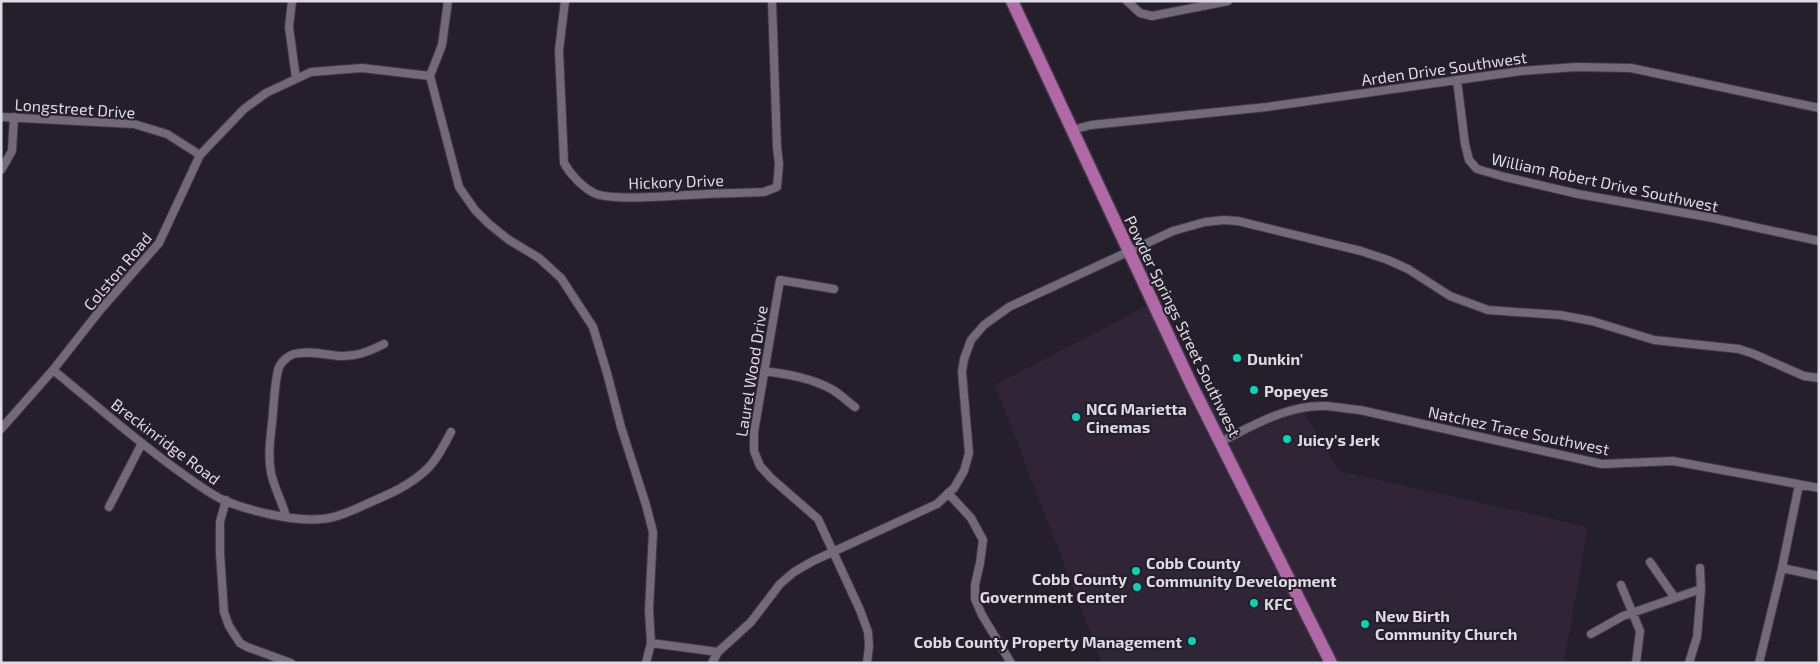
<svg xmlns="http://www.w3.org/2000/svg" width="1820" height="664" font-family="'Exo 2',sans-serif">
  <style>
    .built { fill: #2f2537 }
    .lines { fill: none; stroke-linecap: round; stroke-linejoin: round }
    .street-casing { stroke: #403a45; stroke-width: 10 }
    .primary-casing { stroke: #403a45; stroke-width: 15 }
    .street { stroke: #726979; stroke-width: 8 }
    .primary { stroke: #b168a6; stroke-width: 12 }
    .poi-dot { fill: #06d5b6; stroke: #251e2b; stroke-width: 2 }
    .labels { text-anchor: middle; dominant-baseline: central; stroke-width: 4; stroke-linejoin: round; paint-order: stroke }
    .street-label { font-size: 16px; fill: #dedae3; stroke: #251e2b }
    .poi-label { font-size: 16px; font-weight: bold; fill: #dedae3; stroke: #251e2b; text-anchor: start }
  </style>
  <rect width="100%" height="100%" fill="#251e2b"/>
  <path class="built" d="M1158 300 1186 363 1228 430 1243 428 1300 405 1339 471 1588 527 1564 663H1102L995 385Z"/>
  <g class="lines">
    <g class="street-casing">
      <path id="street" d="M292 1 289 27 296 78
        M448 1 442 45 430 76 459 187 475 210 489 224 509 240 539 258 561 278 593 327 607 373 621 427 646 505 653 532 649 610 651 643 646 663
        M565 1 559 50 564 163C570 174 582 187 594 193 612 202 682 195 706 194 725 193 744 193 764 192L777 187 779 164 777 147 772 1
        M1127 1 1140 13 1152 16 1228 1
        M1457 80 1465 144 1469 160 1477 169 1505 177 1578 194 1713 218 1819 241
        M1 117 134 124 167 134 200 155
        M1072 130 1091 125 1267 107 1521 71 1576 67 1631 68 1819 108
        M1 170 12 151 14 117
        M834 289 780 280 754 432V451L760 466 771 478 818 519 860 610 868 632 869 646 867 663
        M53 370C95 404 136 441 180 472 193 481 207 492 221 499 245 510 294 522 321 519 337 518 356 509 371 502 390 494 410 485 426 470 437 460 444 445 451 432
        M764 371C787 374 812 378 833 390 841 395 848 402 855 407
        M1 429 53 370 101 309 159 243 200 155 244 109 266 93 311 72 362 68 430 76
        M1220 442C1253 426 1288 404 1326 406 1337 407 1349 409 1360 410L1602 464 1673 461 1819 488
        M948 493 971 518 983 540 980 563 975 585V599L982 615 1011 663
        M226 500 220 522V553L224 612 229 626 240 643 247 647 291 663
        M109 507 142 443
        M286 516C282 502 274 487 271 473 268 456 270 440 272 423 274 406 274 387 278 370 280 363 287 356 294 354 309 350 326 355 340 356 356 357 370 351 384 344
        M1650 562 1675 598
        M1782 568 1819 576
        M1621 585 1640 631 1636 663
        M1591 634 1623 616 1701 589
        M651 643 718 652 751 622 780 584 794 572 813 561 937 504 954 488 964 471 969 453 962 372 964 359 971 340 984 325 1009 307 1173 231 1205 222 1224 220 1238 221 1361 251 1388 260 1408 269 1450 296 1488 310 1560 315 1592 321 1654 340 1739 349 1754 354 1804 376 1819 378
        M712 663 718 652
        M1689 663 1697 637 1701 589 1700 568
        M1759 663 1782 568 1799 485"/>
    </g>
    <g class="primary-casing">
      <path id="primary" d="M1012 1 1192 386 1331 663"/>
    </g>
    <use href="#street" class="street"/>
    <use href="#primary" class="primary"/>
  </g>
  <g class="poi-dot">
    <circle cx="1237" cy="358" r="5"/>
    <circle cx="1254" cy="390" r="5"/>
    <circle cx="1076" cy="417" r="5"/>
    <circle cx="1287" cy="439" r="5"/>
    <circle cx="1136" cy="571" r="5"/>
    <circle cx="1137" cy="587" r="5"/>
    <circle cx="1254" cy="603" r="5"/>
    <circle cx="1365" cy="624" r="5"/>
    <circle cx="1192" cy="641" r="5"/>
  </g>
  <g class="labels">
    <g class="street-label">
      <text transform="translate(1444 68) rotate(-8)">Arden Drive Southwest</text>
      <text transform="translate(75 108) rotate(4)">Longstreet Drive</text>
      <text transform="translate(676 181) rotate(-2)">Hickory Drive</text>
      <text transform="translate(1605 182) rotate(12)">William Robert Drive Southwest</text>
      <text transform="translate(117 271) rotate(-50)">Colston Road</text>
      <text transform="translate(1183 326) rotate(64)">Powder Springs Street Southwest</text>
      <text transform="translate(751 371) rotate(-81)">Laurel Wood Drive</text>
      <text transform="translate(1519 430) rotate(12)">Natchez Trace Southwest</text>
      <text transform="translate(166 441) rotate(37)">Breckinridge Road</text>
    </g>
    <g class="poi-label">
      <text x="1247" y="358">Dunkin'</text>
      <text x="1264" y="390">Popeyes</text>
      <text x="1086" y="408">NCG Marietta<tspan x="1086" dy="18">Cinemas</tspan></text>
      <text x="1297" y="439">Juicy's Jerk</text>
      <text x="1146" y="562">Cobb County<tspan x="1146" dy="18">Community Development</tspan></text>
      <text x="1127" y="578" text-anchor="end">Cobb County<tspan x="1127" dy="18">Government Center</tspan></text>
      <text x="1264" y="603">KFC</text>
      <text x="1375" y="615">New Birth<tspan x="1375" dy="18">Community Church</tspan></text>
      <text x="1182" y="641" text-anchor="end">Cobb County Property Management</text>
    </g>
  </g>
  <rect width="1820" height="664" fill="none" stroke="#dedae3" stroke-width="5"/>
</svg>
